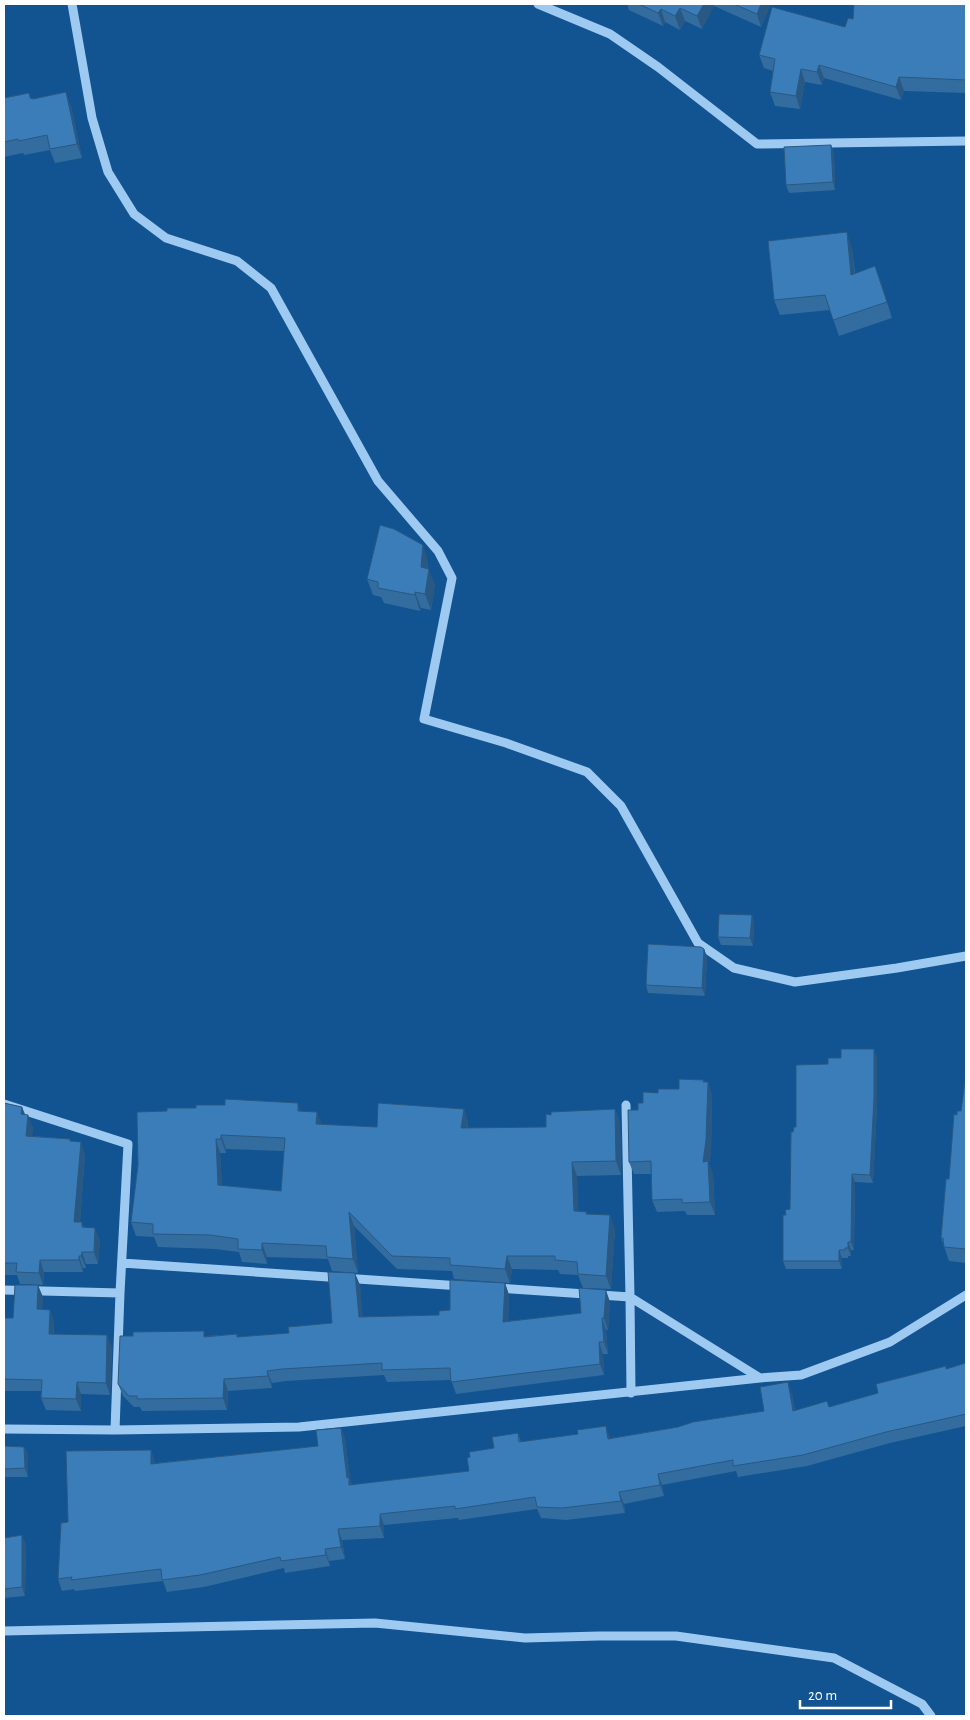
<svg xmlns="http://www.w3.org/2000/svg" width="970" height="1720" font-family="'Alegreya Sans',sans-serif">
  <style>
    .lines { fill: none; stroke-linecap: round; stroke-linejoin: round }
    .minor { stroke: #9ecaf2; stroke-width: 9 }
    .wall { fill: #336c9f; fill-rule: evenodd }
    .shaded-wall { fill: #295882 }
    .building { fill: #3b7db9; stroke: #295882; fill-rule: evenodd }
  </style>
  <rect width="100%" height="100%" fill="#125391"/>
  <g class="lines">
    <path class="minor" d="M72 4 92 118 108 172 134 214 166 238 237 261 271 288 378 481 438 551 452 578 424 719 506 743 587 772 621 806 698 943 734 968 795 982 897 968 966 956
      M538 4 610 34 658 67 757 144 966 141
      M4 1104 128 1144 120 1293 115 1430
      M626 1105 630 1297 760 1378
      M122 1263 461 1286
      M497 1288 630 1297 631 1393
      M4 1290 120 1293
      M4 1429 115 1430 299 1427 760 1378 801 1375 890 1342 966 1295
      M4 1631 375 1623 525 1638 599 1636H676L834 1658 922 1704 931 1716"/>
  </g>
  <path class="wall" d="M627 4H771L761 27 714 6 702 29 685 21 680 30 665 22 663 26 629 10Z
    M966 4V93L904 91 901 100 824 78 822 85 805 82 800 109 775 106 770 92 773 71 764 68 759 55 845 27 853 19Z
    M29 93 31 98 71 106 82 158 55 163 50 150 24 155 23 153 4 157V98Z
    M831 145 834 154 835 190 789 193 786 185Z
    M852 248 855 273 881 282 892 318 839 336 830 310 780 315 774 300Z
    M428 561V569L435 585 431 610 421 608 420 611 384 603 381 597 373 595 367 579Z
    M752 915 754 923 753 946 721 945 718 937Z
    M704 949 707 957 705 996 648 993 646 985Z
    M877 1057V1106L873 1183 855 1182 854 1250H851V1256H848V1258H842V1269H786L783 1261 786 1215 790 1209 793 1132 828 1064Z
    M966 1074V1263L949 1261 941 1238 949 1179 957 1115 961 1111Z
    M704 1080V1082H708L712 1095 711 1152 709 1164 713 1174 715 1215H687L685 1211 657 1212 652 1200 651 1174H634L629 1162 638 1110 643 1103 658 1093 679 1089Z
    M4 1103 22 1107 25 1114 33 1127 32 1136 70 1139 71 1141 85 1154 80 1222 84 1227 100 1240 98 1264H86V1268H83V1272H44L43 1285 20 1284 17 1275H4Z
    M464 1109 468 1122V1128L546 1127 551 1115 615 1109 620 1123 621 1175 577 1176 578 1211 587 1214 615 1229 611 1289 583 1288 578 1275 560 1274 558 1270 512 1269 510 1283 454 1279 452 1271 397 1269 354 1226 358 1273 332 1271 328 1259 267 1257V1264L242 1262 239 1252 215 1249 158 1247 154 1237 136 1236 131 1222 138 1165 137 1112H317L321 1125 377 1127ZM226 1149 284 1151 281 1191 222 1186 220 1153H226Z
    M505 1283 509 1295 508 1321 581 1313 610 1302 608 1330H606L608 1354H603L604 1375 456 1394 451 1380 387 1382 384 1375 286 1381 272 1383V1388L228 1391 227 1410 142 1411 140 1407H134L123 1396 118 1384 206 1336 237 1334 238 1337 289 1333 332 1323 360 1285 362 1317 439 1315 450 1310Z
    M43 1297 42 1309 50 1310 54 1322V1334L112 1347 110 1395 81 1394V1411L46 1410 41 1398 42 1391H4V1318H13Z
    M966 1363V1426L890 1443 807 1466 738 1477 736 1471 662 1485 664 1496 624 1504 625 1513 566 1520 541 1518 537 1509 459 1520 458 1518 384 1525V1538L342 1540 345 1559 329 1561 330 1566 285 1573 284 1568 204 1587 167 1592 163 1581 75 1591 74 1589 62 1591 58 1579 68 1522 151 1450 155 1463 318 1446 341 1428 345 1439 350 1478 352 1485 469 1471 470 1457 494 1448 518 1433 521 1442 611 1438 678 1427 764 1411 792 1394 795 1410 829 1407 878 1393 947 1369Z
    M4 1446 24 1447 28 1455V1477H4Z
    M4 1538 26 1544 25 1596 4 1598Z"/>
  <path class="shaded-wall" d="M704 4H713L714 6 702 29 697 16Z
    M761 4H771L761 27 757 14Z
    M680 8 685 21 680 30 675 16Z
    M661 9 665 22 663 26 658 13Z
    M819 65 824 78 822 85 817 72Z
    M801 69 805 82 800 109 796 96Z
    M899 77 904 91 901 100 896 87Z
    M66 92 71 106 82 158 77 144Z
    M831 145 834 154 835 190 833 182Z
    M847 232 852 248 856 290 851 275Z
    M875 266 881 282 892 318 887 302Z
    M423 545 428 561 427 582 421 567Z
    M429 569 435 585 431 610 425 594Z
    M415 592 421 608 420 611 415 595Z
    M752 915 754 923 753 946 750 938Z
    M704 949 707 957 705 996 702 988Z
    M874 1049 877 1057V1106L873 1183 870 1175Z
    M704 1080 708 1091V1082L712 1095 711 1152 709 1164 713 1174 715 1215 710 1202 703 1162Z
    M298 1103 303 1116 298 1111Z
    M22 1107 26 1119 21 1114Z
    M464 1109 468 1122 466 1141 461 1128Z
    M615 1109 620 1123 621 1175 616 1161Z
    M317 1112 322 1125 316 1124Z
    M28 1115 33 1127 31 1148 26 1136Z
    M221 1135 226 1149V1153L221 1139Z
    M216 1139 220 1153 223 1199 218 1185Z
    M81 1142 85 1154 79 1234 74 1222Z
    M572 1162 577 1176 579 1225 574 1211Z
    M852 1174 855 1182 854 1250 851 1242Z
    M349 1212 354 1226 358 1273 353 1259Z
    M610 1215 615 1229 611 1289 606 1276Z
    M95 1228 100 1240 98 1264 94 1252Z
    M848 1242 851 1250V1256L848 1248Z
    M262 1243 267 1257V1264L262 1250Z
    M839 1250 842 1258V1269L839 1261Z
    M82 1252 86 1264V1268L81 1256Z
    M79 1256 83 1268V1272L79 1260Z
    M507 1256 512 1269 510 1283 505 1269Z
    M40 1260 44 1272 43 1285 39 1273Z
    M355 1273 360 1285 364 1329 359 1317Z
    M505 1283 509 1295 507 1334 503 1322Z
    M38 1285 43 1297 41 1321 37 1309Z
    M606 1290 610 1302 608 1330 604 1318Z
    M50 1310 54 1322 53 1346 49 1334Z
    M602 1318 606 1330 608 1354 604 1342Z
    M107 1335 112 1347 110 1395 106 1383Z
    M599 1342 603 1354 604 1375 600 1364Z
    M267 1371 272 1383V1388L268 1376Z
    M224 1379 228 1391 227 1410 223 1398Z
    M77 1382 81 1394V1411L76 1399Z
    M788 1382 792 1394 797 1422 793 1411Z
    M606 1426 610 1437 612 1450 608 1439Z
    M341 1428 345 1439 350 1478 353 1489V1496L347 1478Z
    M24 1447 28 1455V1477L25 1468Z
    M151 1450 155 1462V1475L151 1464Z
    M658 1474 662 1485 664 1496 660 1485Z
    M619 1492 624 1504 625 1513 621 1501Z
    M380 1514 384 1525V1538L380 1526Z
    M338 1529 342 1540 345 1559 341 1547Z
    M22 1535 26 1544 25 1596 22 1587Z
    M325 1549 329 1561 330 1566 326 1555Z"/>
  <path class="building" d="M639 4H704L697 16 680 8 675 16 661 9 658 13Z
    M734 4H761L757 14Z
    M854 4H966V80L899 77 896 87 819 65 817 72 801 69 796 96 770 92 775 59 759 55 772 7 845 27 848 18 853 19Z
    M66 92 77 144 50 149 47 135 19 141 18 139 4 142V98L29 93 30 98 33 99Z
    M831 145 833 182 786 185 784 147Z
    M847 232 851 275 875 266 887 302 833 320 825 295 774 300 768 241Z
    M380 525 394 529 423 545 421 567 429 569 425 594 415 592V595L378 588V582L367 579Z
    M719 914 752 915 750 938 718 937Z
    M648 944 701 947 704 949 702 988 646 985Z
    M841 1049H874V1098L870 1175 852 1174 851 1242H848V1248H845V1250H839V1261H783V1215H786L785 1210 790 1209 791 1132H793L794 1127H796V1065L828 1064V1058H841Z
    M966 1074V1249L944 1247 943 1238H941L946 1179H949L954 1114 957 1115V1111H961Z
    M679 1079 704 1080 703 1082H708L706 1140 703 1162 708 1161 710 1202 682 1203V1199L652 1200 651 1161 629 1162 628 1110H638V1103H643V1092L658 1093V1089H679Z
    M225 1099 298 1103V1111L317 1112 316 1124 377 1127 378 1103 464 1109 461 1128 546 1127V1114L551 1115V1112L615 1109 616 1161 572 1162 574 1211 587 1212 586 1214 610 1215 606 1276 578 1274 577 1262 555 1260V1256H507L505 1269 450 1265V1258L392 1256 349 1212 353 1259 327 1257 326 1246 262 1243V1250L238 1249V1239L210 1235 153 1234V1224L131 1222 138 1165 137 1112 167 1111V1108H196V1105H225ZM221 1135 285 1138 281 1191 218 1185 216 1139H221Z
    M4 1103 22 1107 21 1114 28 1115 26 1136 70 1139V1141L81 1142 74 1222H82V1227L95 1228 94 1252H82L81 1256H79V1260H40L39 1273 16 1272 17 1263H4Z
    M328 1272 355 1273 359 1317 439 1315V1311L450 1310V1280L505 1283 503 1322 581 1313 579 1288 606 1290 604 1318H602L604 1342H599L600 1364 451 1382 450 1368 382 1370V1363L282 1369 267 1371 268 1376 224 1379 223 1398 137 1399V1396H129L118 1384 120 1336H133V1332L204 1331V1337L237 1334V1337L289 1333 288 1327 332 1323Z
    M15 1285H38L37 1309 50 1310 49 1334 107 1335 106 1383 77 1382 76 1399 41 1398 42 1380 4 1379V1318H13Z
    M966 1363V1414L886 1432 803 1455 733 1466V1460L658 1474 660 1485 619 1492 621 1501 562 1508 537 1507 535 1497 455 1509V1506L380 1514V1526L338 1529 341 1547 325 1549 326 1555 281 1561 280 1557 200 1575 162 1580 161 1569 71 1580 72 1577 58 1579 61 1523 68 1522 66 1451 151 1450V1464L318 1446 316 1430 341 1428 347 1478 349 1477V1485L469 1471 467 1458 470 1457 469 1452 494 1448 492 1437 518 1433 519 1442 578 1434 577 1430 606 1426 608 1439 678 1427 693 1422 764 1411 760 1387 788 1382 793 1411 827 1401 829 1407 878 1393 876 1384 946 1366V1369Z
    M4 1446 24 1447 25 1468 4 1469Z
    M22 1535V1587L4 1589V1538Z"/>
  <rect width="970" height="1720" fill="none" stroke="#ffffff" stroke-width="10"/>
  <path d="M800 1700v8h91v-8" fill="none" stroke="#ffffff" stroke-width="2.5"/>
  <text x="808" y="1700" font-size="15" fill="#ffffff" stroke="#125391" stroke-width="4" paint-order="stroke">20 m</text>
</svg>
